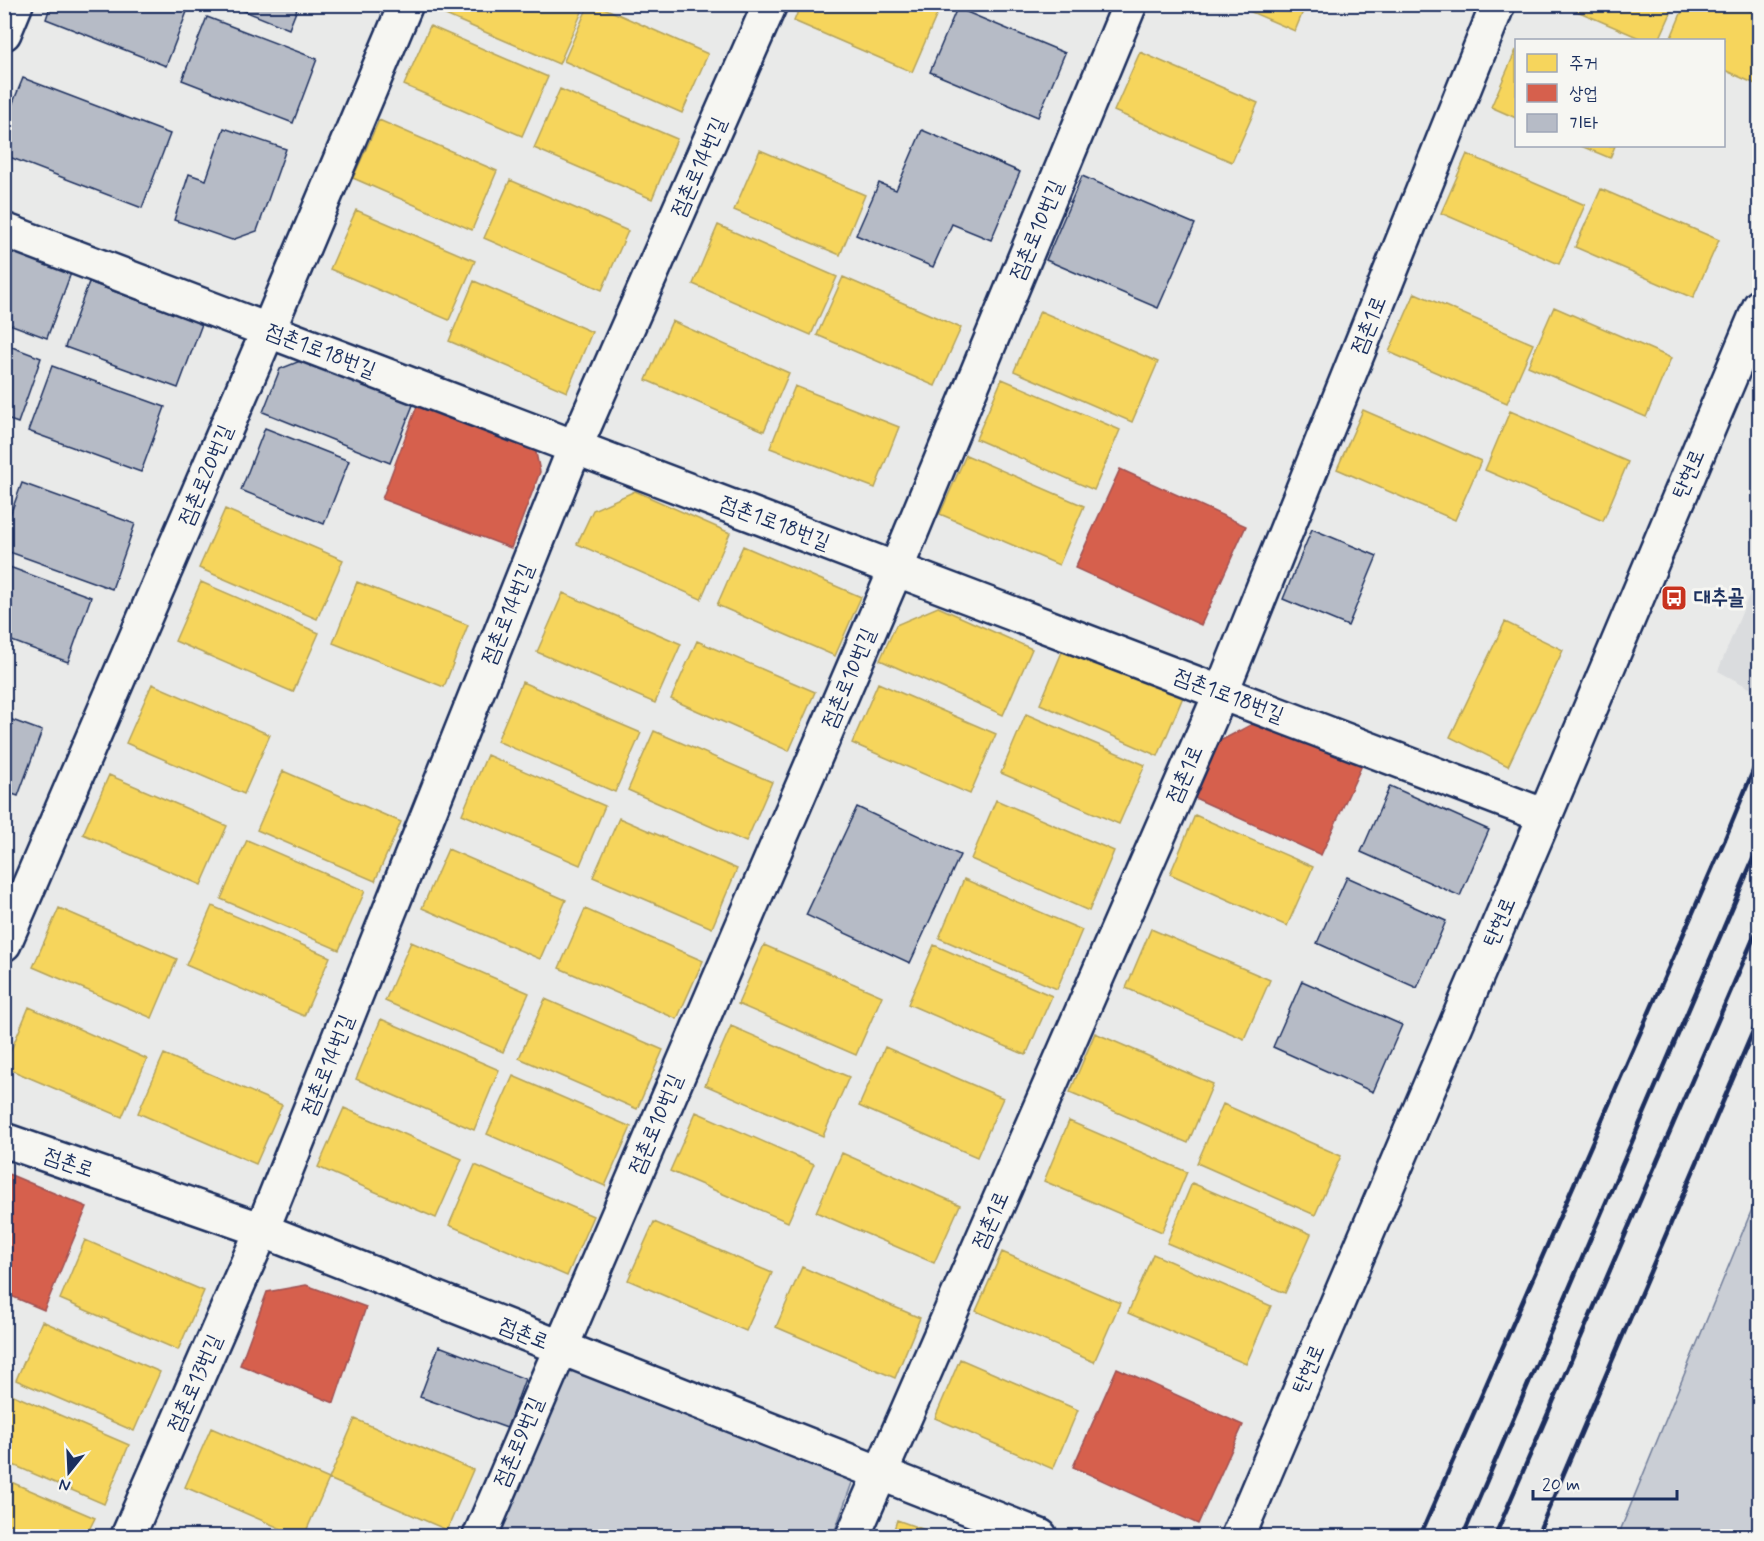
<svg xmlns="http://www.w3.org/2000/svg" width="1764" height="1541" font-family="Mynerve,'Poor Story',sans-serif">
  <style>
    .built { fill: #dadcde }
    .green { fill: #caced5; stroke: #727e9a; stroke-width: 1.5 }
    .homes { fill: #f6d55c; stroke: #b4a35d; stroke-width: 1.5 }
    .shops { fill: #d6604d; stroke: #9e5152; stroke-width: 1.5 }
    .building { fill: #b6bbc6; stroke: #1b2f5e; stroke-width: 1.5 }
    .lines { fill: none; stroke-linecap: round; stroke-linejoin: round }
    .minor-casing { stroke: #1b2f5e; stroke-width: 38 }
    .tertiary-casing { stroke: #1b2f5e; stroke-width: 38 }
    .minor { stroke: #f6f6f2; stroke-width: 33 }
    .tertiary { stroke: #f6f6f2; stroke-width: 33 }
    .rail { stroke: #1b2f5e; stroke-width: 4.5 }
    .labels { text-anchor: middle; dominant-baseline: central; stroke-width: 6; stroke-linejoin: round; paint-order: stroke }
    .street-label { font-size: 21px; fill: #1b2f5e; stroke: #f6f6f2 }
    .poi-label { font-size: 21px; font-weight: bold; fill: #1b2f5e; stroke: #f6f6f2; text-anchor: start }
  </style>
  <rect width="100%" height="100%" fill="#e9eae9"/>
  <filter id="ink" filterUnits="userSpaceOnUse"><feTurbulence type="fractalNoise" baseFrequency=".0167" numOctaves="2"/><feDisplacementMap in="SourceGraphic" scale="12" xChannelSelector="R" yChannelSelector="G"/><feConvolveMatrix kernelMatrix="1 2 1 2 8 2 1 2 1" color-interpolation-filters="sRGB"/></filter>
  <g filter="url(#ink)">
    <path class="built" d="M1759 571V693L1718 671Z"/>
    <path class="green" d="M1759 1192V1536H1618Z
      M559 1348 858 1466 833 1536H498Z"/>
    <path class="homes" d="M445 4H584L585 5 559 64 441 13Z
      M589 4H595L708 54 682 113 564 61Z
      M801 4H920L938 12 912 72 794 21Z
      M1233 4H1306L1295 31Z
      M1561 4H1675L1659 40H1644Z
      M1685 4H1734L1760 15V86L1724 70V40H1670Z
      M430 26 548 77 522 136 404 85Z
      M1516 50V118L1491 107Z
      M1140 52 1258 103 1232 162 1114 111Z
      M560 89 677 139 652 199 534 148Z
      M379 120 497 171 472 230 353 178Z
      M1581 146H1615L1610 158Z
      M760 150 865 195 840 255 734 210Z
      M1467 154 1585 205 1559 264 1441 213Z
      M510 180 628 231 602 290 484 238Z
      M1601 189 1719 240 1693 298 1575 247Z
      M356 210 475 261 449 320 330 269Z
      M718 225 837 277 811 335 693 284Z
      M843 277 961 328 935 386 817 335Z
      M474 281 592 332 567 392 449 341Z
      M1415 293 1533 344 1507 403 1389 352Z
      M1554 307 1671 358 1646 417 1528 366Z
      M1040 311 1158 362 1132 422 1014 371Z
      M672 321 789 373 764 431 646 380Z
      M1002 379 1120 430 1094 490 976 439Z
      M795 386 899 427 875 488 770 448Z
      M1363 410 1481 461 1455 520 1337 469Z
      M1510 411 1628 462 1603 521 1485 470Z
      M966 455 1084 506 1059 565 940 514Z
      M635 491 730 533 701 599 577 544 593 510Z
      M225 509 343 560 317 619 199 568Z
      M743 546 861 597 835 656 717 605Z
      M201 582 319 633 293 692 175 641Z
      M357 582 468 625 444 687 333 643Z
      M563 593 681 644 655 703 537 652Z
      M938 607 1032 649 1003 715 880 660 896 625Z
      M1505 622 1563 650 1508 766 1450 737Z
      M697 641 815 692 789 751 671 699Z
      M1065 645 1183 697 1158 756 1040 704Z
      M522 682 641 733 615 792 497 741Z
      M878 683 996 734 970 794 852 743Z
      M152 684 270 735 244 794 126 743Z
      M1026 714 1145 765 1119 824 1001 773Z
      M654 731 772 782 746 842 628 790Z
      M487 755 605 806 580 865 462 814Z
      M283 771 401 822 375 881 257 830Z
      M109 775 227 826 201 885 83 834Z
      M996 800 1114 851 1089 911 971 859Z
      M1195 815 1313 867 1287 926 1170 874Z
      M619 818 737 869 712 928 593 877Z
      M247 840 365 891 339 950 221 899Z
      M448 849 566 900 540 959 422 908Z
      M964 879 1082 930 1057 989 939 938Z
      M212 906 330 957 304 1016 186 965Z
      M59 908 177 959 152 1018 33 967Z
      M585 909 703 961 677 1019 559 968Z
      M1151 929 1270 980 1244 1039 1126 988Z
      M411 942 529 993 503 1052 385 1001Z
      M764 945 882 996 856 1055 738 1004Z
      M934 945 1052 996 1026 1055 908 1004Z
      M545 999 663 1050 637 1109 519 1058Z
      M29 1007 147 1059 122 1117 4 1067Z
      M381 1019 499 1070 474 1130 356 1079Z
      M731 1026 849 1077 823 1136 705 1085Z
      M1095 1033 1213 1084 1188 1143 1070 1092Z
      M885 1047 1003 1098 977 1157 859 1106Z
      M164 1054 282 1105 256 1164 138 1113Z
      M513 1076 631 1127 605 1186 487 1134Z
      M1223 1104 1341 1156 1315 1215 1197 1163Z
      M344 1108 462 1159 436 1218 318 1167Z
      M696 1112 814 1164 788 1222 670 1171Z
      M1069 1121 1187 1172 1162 1232 1044 1181Z
      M842 1153 960 1205 934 1263 816 1212Z
      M475 1165 593 1216 567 1276 449 1225Z
      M1192 1183 1311 1234 1285 1293 1167 1243Z
      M654 1222 772 1273 746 1331 628 1280Z
      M85 1240 204 1291 178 1350 60 1299Z
      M1002 1252 1120 1303 1094 1362 976 1311Z
      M1153 1254 1271 1306 1246 1364 1128 1313Z
      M802 1267 920 1318 895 1378 776 1327Z
      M42 1321 160 1372 134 1431 16 1380Z
      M960 1359 1078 1410 1053 1469 935 1418Z
      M11 1394 129 1445 104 1504 4 1461V1409Z
      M355 1419 473 1470 447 1530 329 1479Z
      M211 1428 329 1479 304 1536H298L185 1487Z
      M4 1479 95 1518 86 1536H4Z
      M897 1520 942 1536H892Z"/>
    <path class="shops" d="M420 398 534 443 540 472 511 548 382 499Z
      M1120 469 1246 526 1201 625 1075 568Z
      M1258 721 1363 763 1321 855 1195 798 1214 744Z
      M4 1172 87 1207 44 1310 4 1293Z
      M306 1285 366 1307 334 1403 240 1365 267 1292Z
      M1117 1368 1243 1425 1198 1524 1073 1467Z"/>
    <path class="building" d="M51 4H190L166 66 46 19Z
      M227 4H299L289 29Z
      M957 8 1065 53 1038 117 930 72Z
      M207 17 317 59 293 123 182 80Z
      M23 78 170 134 142 208 4 155V125Z
      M224 128 286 149 257 231 232 240 174 220 189 174 206 180Z
      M922 130 1020 172 991 240 952 224 933 267 856 235 879 183 896 190Z
      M1082 176 1195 224 1158 308 1046 260Z
      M4 249 71 273 47 338 4 322Z
      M89 282 202 324 178 388 65 347Z
      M4 344 41 358 18 423 4 418Z
      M310 357 415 400 390 463 263 412 280 369Z
      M52 366 165 407 141 472 28 431Z
      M265 428 349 461 324 524 241 490Z
      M22 483 135 524 112 589 4 550V531Z
      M1312 529 1377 556 1348 626 1283 599Z
      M4 565 91 597 68 662 4 638Z
      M4 717 42 731 18 796 4 791Z
      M1390 786 1489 830 1460 896 1361 852Z
      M857 807 960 855 910 963 806 915Z
      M1347 877 1446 921 1417 988 1317 943Z
      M1302 981 1402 1025 1373 1092 1273 1047Z
      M439 1346 525 1379 507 1428 420 1397Z"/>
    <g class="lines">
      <g class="minor-casing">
        <path id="minor" d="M4 33 16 4
          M4 230 1545 816
          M4 944 268 331 406 4
          M4 1140 262 1230 1040 1536
          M128 1536 262 1230 575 447 770 4
          M480 1536 896 569 1130 4
          M853 1536 1221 693 1498 4"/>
      </g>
      <g class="tertiary-casing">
        <path id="tertiary" d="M1238 1536 1545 816 1760 306"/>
      </g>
      <use href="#minor" class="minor"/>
      <use href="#tertiary" class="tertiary"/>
      <path class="rail" d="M1420 1536 1725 839 1760 754
        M1463 1536 1760 843
        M1495 1536 1760 923
        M1537 1536 1760 1015"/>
    </g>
  </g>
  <defs>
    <g id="bus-square" transform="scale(1.35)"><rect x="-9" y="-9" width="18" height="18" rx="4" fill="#c8321e" stroke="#f6f6f2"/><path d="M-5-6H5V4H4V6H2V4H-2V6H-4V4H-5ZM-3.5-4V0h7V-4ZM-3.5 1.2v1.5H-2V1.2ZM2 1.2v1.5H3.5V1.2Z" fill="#fff"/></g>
  </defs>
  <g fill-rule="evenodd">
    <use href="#bus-square" x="1674" y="598"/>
  </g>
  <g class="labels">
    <g class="street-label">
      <text transform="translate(699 167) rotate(-66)">점촌로14번길</text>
      <text transform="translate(1037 230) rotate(-67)">점촌로10번길</text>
      <text transform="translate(1369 325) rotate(-68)">점촌1로</text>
      <text transform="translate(321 351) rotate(21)">점촌1로18번길</text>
      <text transform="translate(1689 474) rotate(-67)">탄현로</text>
      <text transform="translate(206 475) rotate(-67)">점촌로20번길</text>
      <text transform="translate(775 523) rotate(21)">점촌1로18번길</text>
      <text transform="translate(508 614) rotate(-68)">점촌로14번길</text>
      <text transform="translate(849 678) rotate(-67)">점촌로10번길</text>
      <text transform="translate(1229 696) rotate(21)">점촌1로18번길</text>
      <text transform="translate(1185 774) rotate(-66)">점촌1로</text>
      <text transform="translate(1500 922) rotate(-67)">탄현로</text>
      <text transform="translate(328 1065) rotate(-68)">점촌로14번길</text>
      <text transform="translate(656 1124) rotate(-67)">점촌로10번길</text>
      <text transform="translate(69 1163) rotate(19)">점촌로</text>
      <text transform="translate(991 1220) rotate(-66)">점촌1로</text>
      <text transform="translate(524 1334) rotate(22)">점촌로</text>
      <text transform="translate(1309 1369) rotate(-67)">탄현로</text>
      <text transform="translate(195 1383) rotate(-66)">점촌로13번길</text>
      <text transform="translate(519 1442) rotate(-67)">점촌로9번길</text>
    </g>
    <g class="poi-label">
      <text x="1694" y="598">대추골</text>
    </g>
  </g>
  <rect width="1764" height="1541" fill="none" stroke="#f6f6f2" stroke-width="24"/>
  <rect x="12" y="12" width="1740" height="1517" fill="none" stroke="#1b2f5e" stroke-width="2" filter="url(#ink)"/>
  <rect x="1515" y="39" width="210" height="108" fill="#f6f6f2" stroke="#9ea6b7" stroke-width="1.5"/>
  <rect x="1527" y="54" width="30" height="18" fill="#f6d55c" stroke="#9ea6b7" stroke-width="1.5"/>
  <text x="1569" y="69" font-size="18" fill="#1b2f5e">주거</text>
  <rect x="1527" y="84" width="30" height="18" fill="#d6604d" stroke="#9ea6b7" stroke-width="1.5"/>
  <text x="1569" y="99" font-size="18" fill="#1b2f5e">상업</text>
  <rect x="1527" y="114" width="30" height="18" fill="#b6bbc6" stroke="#9ea6b7" stroke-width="1.5"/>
  <text x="1569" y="129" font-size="18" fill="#1b2f5e">기타</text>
  <g transform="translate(69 1472) rotate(198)" stroke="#f6f6f2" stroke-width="4.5" paint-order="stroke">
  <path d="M0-4.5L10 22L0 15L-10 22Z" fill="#1b2f5e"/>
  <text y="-9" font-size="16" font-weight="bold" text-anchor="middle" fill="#1b2f5e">N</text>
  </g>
  <path d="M1533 1490v9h144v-9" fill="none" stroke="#1b2f5e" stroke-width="3"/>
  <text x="1542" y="1490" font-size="18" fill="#1b2f5e" stroke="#f6f6f2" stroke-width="4.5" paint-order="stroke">20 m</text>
</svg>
